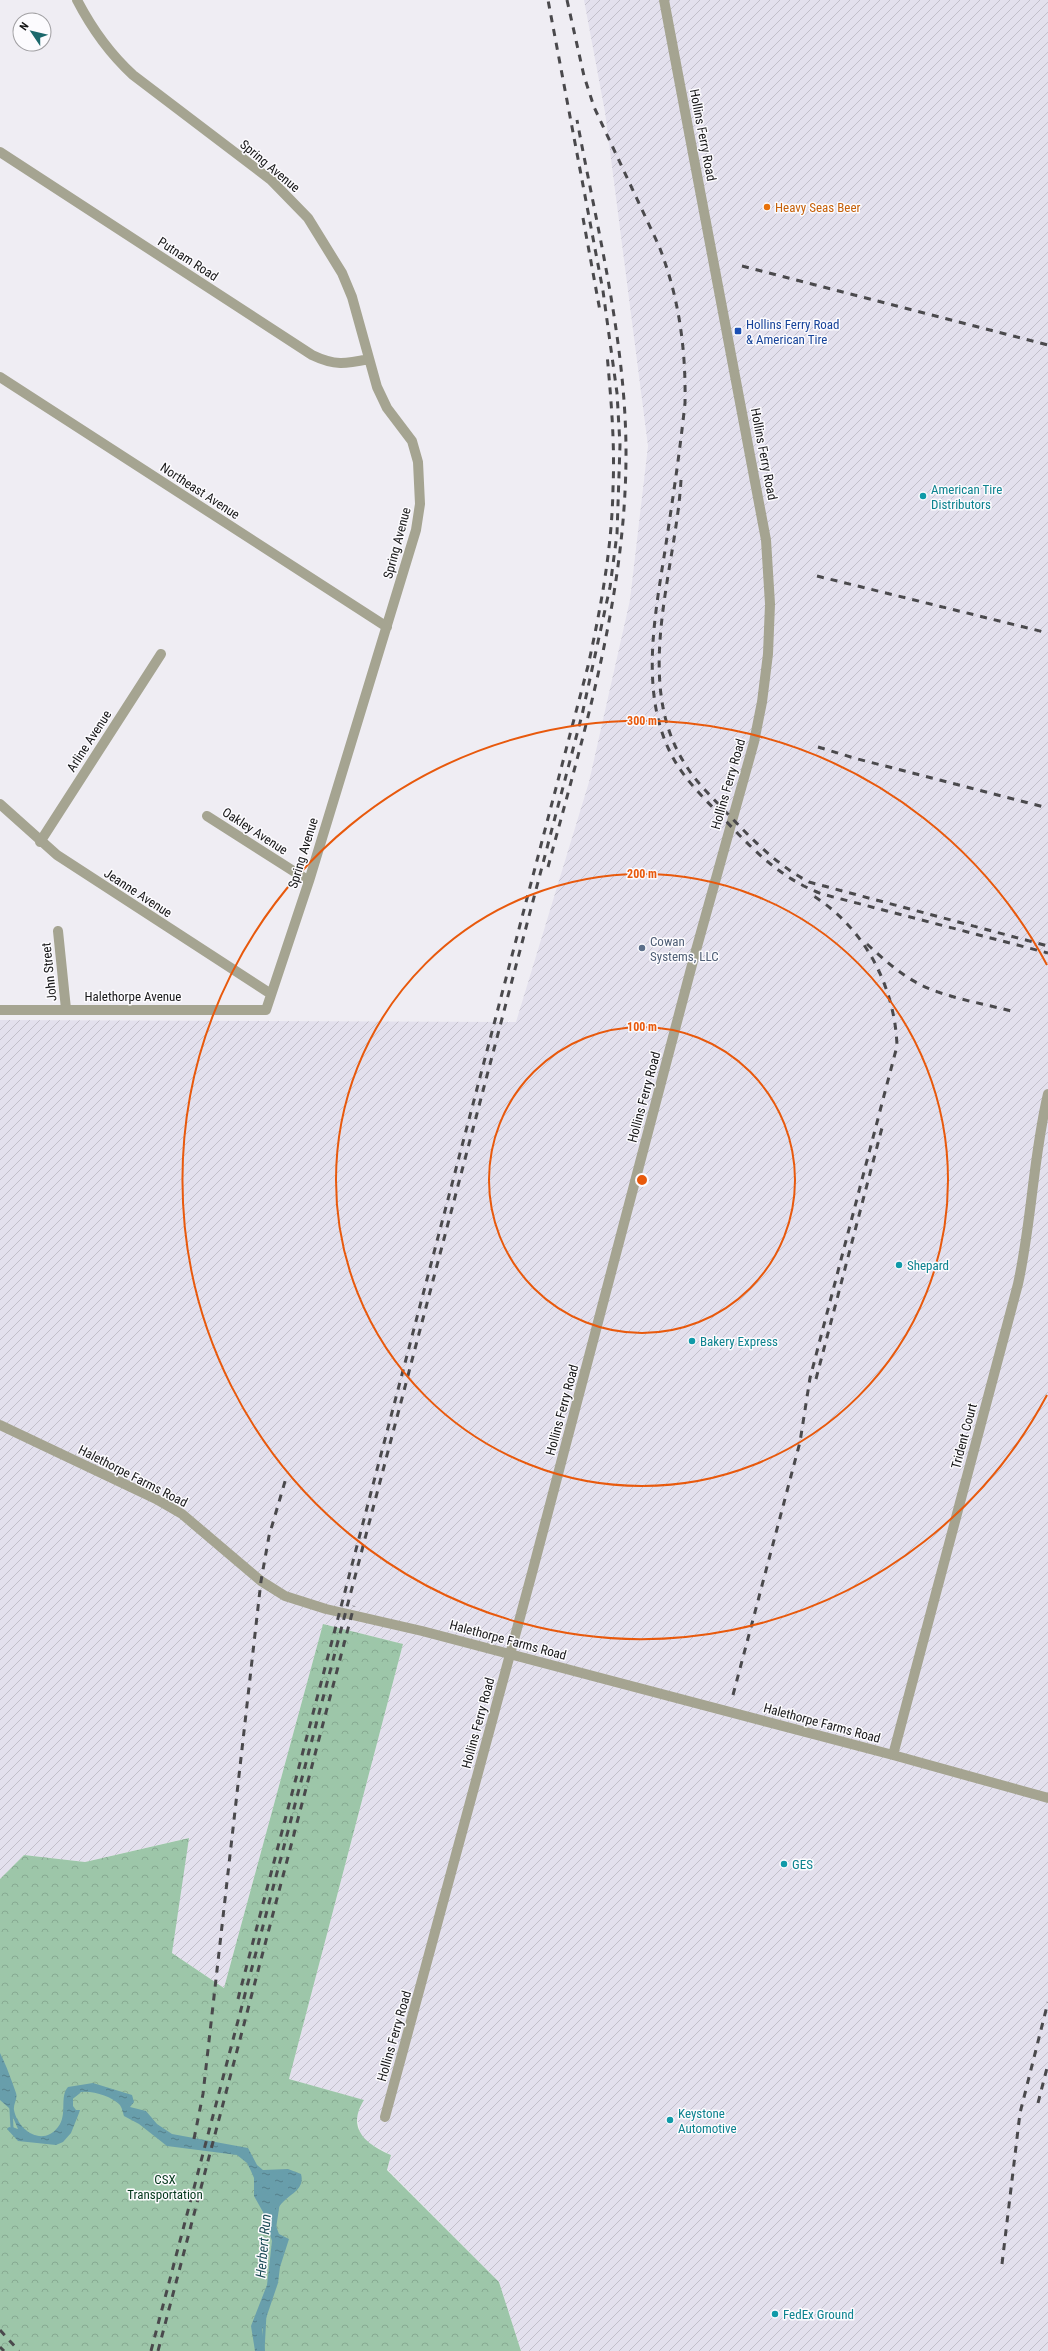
<svg xmlns="http://www.w3.org/2000/svg" width="1048" height="2351" font-family="'Roboto Condensed',sans-serif">
  <style>
    .industrial { fill: url(#industrial-furrows) }
    .forest { fill: url(#forest-crowns) }
    .water { fill: url(#water-ripples) }
    .lines { fill: none; stroke-linecap: round; stroke-linejoin: round }
    .stream { stroke: #689eab; stroke-width: 3 }
    .minor { stroke: #a5a491; stroke-width: 10 }
    .rail { stroke: #4a494c; stroke-width: 3; stroke-dasharray: 7 7; stroke-linecap: butt }
    .ring { fill: none; stroke: #e8590c; stroke-width: 2 }
    .food-dot { fill: #e8710a; stroke: #fcfbfe; stroke-width: 1.5 }
    .transit-dot { fill: #1a4fb4; stroke: #fcfbfe; stroke-width: 1.5 }
    .culture-dot { fill: #0f9aa8; stroke: #fcfbfe; stroke-width: 1.5 }
    .service-dot { fill: #5c6f8a; stroke: #fcfbfe; stroke-width: 1.5 }
    .labels { text-anchor: middle; dominant-baseline: central; stroke-width: 3; stroke-linejoin: round; paint-order: stroke }
    .street-label { font-size: 13px; fill: #161617; stroke: #fcfbfe }
    .food-label { font-size: 13px; fill: #c56008; stroke: #fcfbfe; text-anchor: start }
    .transit-label { font-size: 13px; fill: #164399; stroke: #fcfbfe; text-anchor: start }
    .culture-label { font-size: 13px; fill: #0d838f; stroke: #fcfbfe; text-anchor: start }
    .service-label { font-size: 13px; fill: #4e5e75; stroke: #fcfbfe; text-anchor: start }
    .park-label { font-size: 13px; fill: #03371b; stroke: #fcfbfe }
    .water-label { font-size: 14px; font-style: italic; fill: #1e4e58; stroke: #fcfbfe }
    .centre { fill: #e8590c; stroke: #fcfbfe; stroke-width: 2 }
    .ring-label { font-size: 12px; text-anchor: middle; font-weight: bold; fill: #e8590c; stroke: #fcfbfe; stroke-width: 3; stroke-linejoin: round; paint-order: stroke }
  </style>
  <defs>
    <pattern id="industrial-furrows" width="10" height="10" patternUnits="userSpaceOnUse"><rect width="10" height="10" fill="#e3e0ed"/><path d="M-1 1l2-2M0 10L10 0M9 11l2-2" fill="none" stroke="#c2bfca"/></pattern>
    <pattern id="forest-crowns" width="20" height="18" patternUnits="userSpaceOnUse"><rect width="20" height="18" fill="#9dc6a9"/><path d="M2 6a3 3 0 1 1 6 0M12 15a3 3 0 1 1 6 0" fill="none" stroke="#86a991"/></pattern>
    <pattern id="water-ripples" width="26" height="14" patternUnits="userSpaceOnUse"><rect width="26" height="14" fill="#689eab"/><path d="M2 4q2-2 4 0t4 0M15 11q2-2 4 0t4 0" fill="none" stroke="#55808a"/></pattern>
  </defs>
  <rect width="100%" height="100%" fill="#efedf3"/>
  <path class="industrial" d="M584 0H1048V2351H521L499 2282 387 2169 391 2155 365 2141 360 2133 357 2116 363 2100 289 2079 403 1644 323 1624 224 1988 172 1953 188 1838 85 1862 24 1855 0 1879V1020L516 1022 589 782 630 600 648 446 605 112Z"/>
  <path class="forest" d="M323 1624 403 1644 289 2079 364 2100C346 2129 366 2144 391 2155L387 2170 499 2282 521 2351H0V1879L24 1855 85 1862 189 1838 172 1953 224 1988Z"/>
  <path class="water" d="M0 2053C7 2067 11 2079 16 2093 18 2099 13 2104 14 2110 18 2131 43 2147 58 2127 68 2115 59 2097 68 2087L93 2083 132 2095 134 2102 130 2107 146 2111 157 2124 172 2134 248 2148 257 2165 263 2170 288 2169 301 2174C308 2199 263 2195 279 2234L289 2239 280 2267 278 2283 262 2330 265 2351H255L251 2326 267 2285 272 2241 263 2212 254 2196V2178L251 2171 247 2163 237 2155 167 2146 139 2124 124 2116C123 2113 122 2107 119 2104 110 2095 83 2087 73 2095V2106L76 2110H80L79 2113 71 2133 63 2142 56 2145 18 2141 7 2129 9 2127 18 2129 9 2108 0 2100Z"/>
  <g class="lines">
    <path class="stream" d="M70 2099 79 2092
      M11 2110 12 2128 17 2131
      M275 2225 278 2205
      M263 2351 265 2314"/>
    <path class="minor" d="M0 152 312 355C335 366 345 364 369 359
      M0 377 387 627
      M0 804 57 855 271 994
      M207 816 309 881
      M40 842 161 654
      M58 931 66 1009
      M0 1010H266L309 881 416 530 420 504 418 462 412 441 387 408 377 387 352 297 342 273 308 218 271 180 133 75C109 53 92 29 77 0
      M0 1425 156 1499 182 1514 261 1581 285 1596 326 1609 422 1631 893 1755 1048 1798
      M893 1755 1018 1284C1032 1220 1033 1157 1048 1094
      M385 2117 532 1573 693 961 754 742 762 702 768 654 770 604 766 540 664 0"/>
    <path class="rail" d="M567 0 584 76 594 107 659 246C679 297 686 349 685 403 680 451 673 497 666 544 656 610 639 689 670 752 683 779 705 799 725 820 754 851 782 879 822 894L1048 953
      M583 218 600 311
      M742 266 1048 345
      M681 480C676 571 631 684 687 767 697 783 711 796 724 810 751 838 775 864 809 882L1048 946
      M817 576 1048 633
      M818 747 854 758 1048 808
      M548 867C585 729 627 592 626 448 625 338 597 228 577 120
      M867 944C883 959 900 974 919 984 947 998 981 1003 1011 1011
      M816 1379 883 1124
      M733 1695 800 1442 810 1378 897 1046C895 986 864 927 812 895
      M238 1999 588 666C601 607 612 548 613 488 615 443 611 399 607 354
      M1038 2103 1048 2064
      M194 2139 203 2094 261 1581 269 1536 286 1478
      M1002 2264 1020 2113 1048 2002
      M0 2330 19 2351
      M0 2347 4 2351
      M151 2351 582 715 610 587 617 534 620 445 617 393 603 291 548 0
      M158 2351 354 1606"/>
  </g>
  <g class="ring">
    <circle cx="642" cy="1180" r="153"/>
    <circle cx="642" cy="1180" r="306"/>
    <path d="M1047 1395A459 459 0 1 1 1047 965"/>
  </g>
  <circle class="food-dot" cx="767" cy="207" r="4"/>
  <rect class="transit-dot" x="734" y="327" width="8" height="8" rx="2"/>
  <g class="culture-dot">
    <circle cx="923" cy="496" r="4"/>
    <circle cx="899" cy="1265" r="4"/>
    <circle cx="692" cy="1341" r="4"/>
    <circle cx="784" cy="1864" r="4"/>
    <circle cx="670" cy="2120" r="4"/>
    <circle cx="775" cy="2314" r="4"/>
  </g>
  <circle class="service-dot" cx="642" cy="948" r="4"/>
  <g class="labels">
    <g class="street-label">
      <text transform="translate(703 135) rotate(79)">Hollins Ferry Road</text>
      <text transform="translate(270 166) rotate(40)">Spring Avenue</text>
      <text transform="translate(188 259) rotate(33)">Putnam Road</text>
      <text transform="translate(764 454) rotate(79)">Hollins Ferry Road</text>
      <text transform="translate(200 491) rotate(33)">Northeast Avenue</text>
      <text transform="translate(397 543) rotate(-75)">Spring Avenue</text>
      <text transform="translate(89 741) rotate(-57)">Arline Avenue</text>
      <text transform="translate(728 784) rotate(-74)">Hollins Ferry Road</text>
      <text transform="translate(255 831) rotate(33)">Oakley Avenue</text>
      <text transform="translate(303 853) rotate(-73)">Spring Avenue</text>
      <text transform="translate(138 893) rotate(33)">Jeanne Avenue</text>
      <text transform="translate(49 972) rotate(-96)">John Street</text>
      <text x="133" y="996">Halethorpe Avenue</text>
      <text transform="translate(644 1097) rotate(-75)">Hollins Ferry Road</text>
      <text transform="translate(562 1410) rotate(-75)">Hollins Ferry Road</text>
      <text transform="translate(964 1436) rotate(-75)">Trident Court</text>
      <text transform="translate(133 1476) rotate(27)">Halethorpe Farms Road</text>
      <text transform="translate(508 1640) rotate(15)">Halethorpe Farms Road</text>
      <text transform="translate(478 1723) rotate(-75)">Hollins Ferry Road</text>
      <text transform="translate(822 1723) rotate(15)">Halethorpe Farms Road</text>
      <text transform="translate(394 2036) rotate(-74)">Hollins Ferry Road</text>
    </g>
    <g class="food-label">
      <text x="775" y="207">Heavy Seas Beer</text>
    </g>
    <g class="transit-label">
      <text x="746" y="324">Hollins Ferry Road<tspan x="746" dy="15">&amp; American Tire</tspan></text>
    </g>
    <g class="culture-label">
      <text x="931" y="489">American Tire<tspan x="931" dy="15">Distributors</tspan></text>
      <text x="907" y="1265">Shepard</text>
      <text x="700" y="1341">Bakery Express</text>
      <text x="792" y="1864">GES</text>
      <text x="678" y="2113">Keystone<tspan x="678" dy="15">Automotive</tspan></text>
      <text x="783" y="2314">FedEx Ground</text>
    </g>
    <g class="service-label">
      <text x="650" y="941">Cowan<tspan x="650" dy="15">Systems, LLC</tspan></text>
    </g>
    <g class="park-label">
      <text x="165" y="2179">CSX<tspan x="165" dy="15">Transportation</tspan></text>
    </g>
    <g class="water-label">
      <text transform="translate(263 2246) rotate(-85)">Herbert Run</text>
    </g>
  </g>
  <circle cx="642" cy="1180" r="6" class="centre"/>
  <g class="ring-label">
    <text x="642" y="725">300 m</text>
    <text x="642" y="878">200 m</text>
    <text x="642" y="1031">100 m</text>
  </g>
  <g transform="translate(32 32) rotate(305)"><circle r="19" fill="#fcfbfe" stroke="#a09fa2"/>
  <path d="M0-3L7 15L0 10L-7 15Z" fill="#1b686c"/>
  <text y="-6" font-size="11" font-weight="bold" text-anchor="middle" fill="#161617">N</text>
  </g>
</svg>
